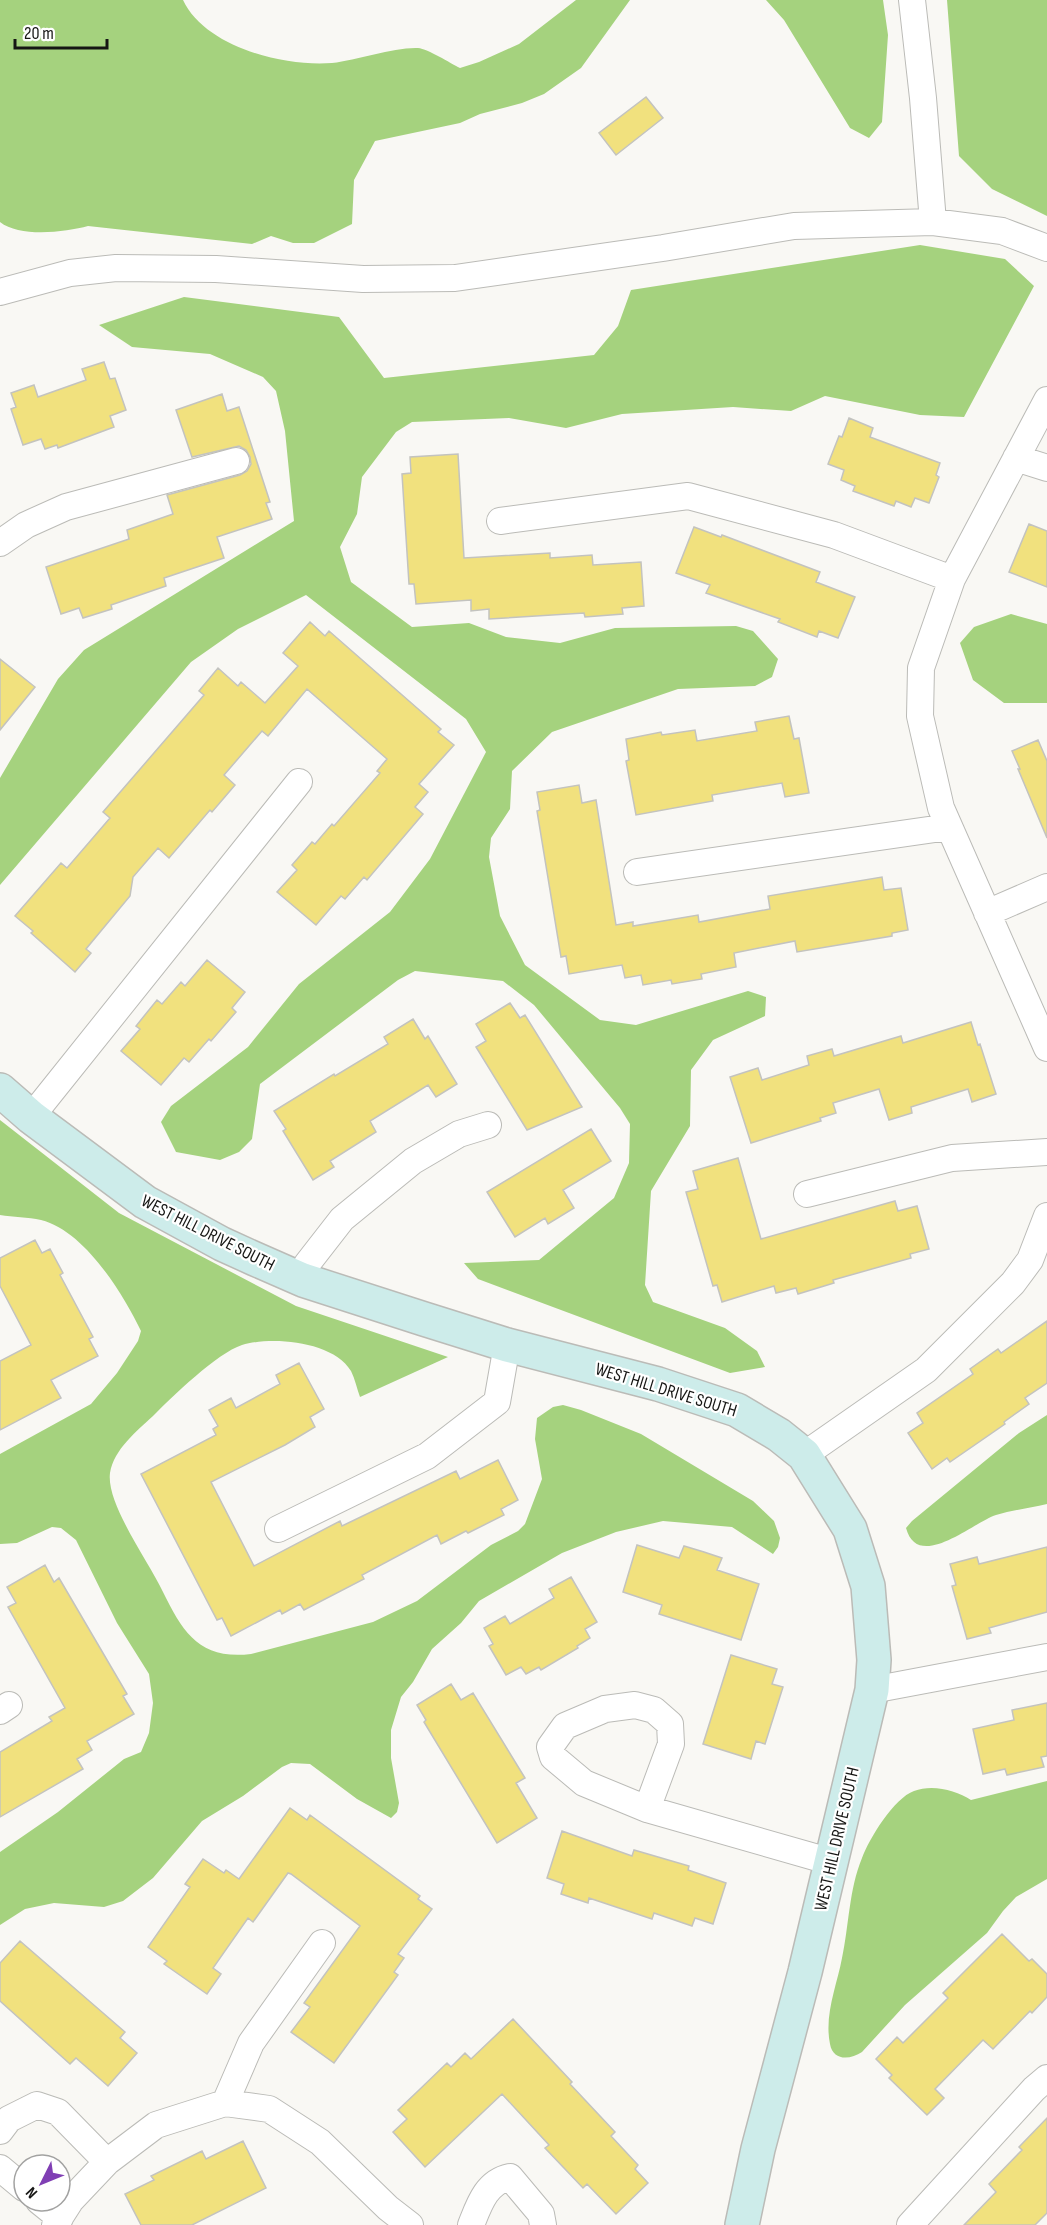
<svg xmlns="http://www.w3.org/2000/svg" width="1047" height="2225" font-family="'Sofia Sans Condensed',sans-serif">
  <style>
    .forest { fill: #a5d27e }
    .building { fill: #f1e17e; stroke: #c3c3bf; stroke-width: 1.5 }
    .lines { fill: none; stroke-linecap: round; stroke-linejoin: round }
    .street-casing { stroke: #bbbbb7; stroke-width: 28 }
    .secondary-casing { stroke: #bbbbb7; stroke-width: 36 }
    .street { stroke: #fff; stroke-width: 26 }
    .secondary { stroke: #cdecea; stroke-width: 33 }
    .labels { text-anchor: middle; dominant-baseline: central; stroke-width: 4.5; stroke-linejoin: round; paint-order: stroke }
    .street-label { font-size: 18px; fill: #161614; stroke: #fff }
  </style>
  <rect width="100%" height="100%" fill="#f9f8f4"/>
  <path class="forest" d="M0 0H183C205 47 284 67 332 63 358 60 394 47 418 48 428 49 450 63 460 68L479 62 519 44 576 0H630L581 68 544 94 522 103 480 114 460 123 375 141 354 180 352 224 314 243H293L271 236 252 244 88 226C66 232 20 238 0 222Z
    M766 0H883L888 35 882 122 869 138 850 128 784 20Z
    M947 0H1047V216L992 189 959 156Z
    M920 245 1005 259 1034 286 964 417 920 415 825 396 791 411 733 407 622 414 566 428 509 418 412 422 396 432 362 477 357 514 340 547 351 582 412 627 469 623 506 637 560 643 615 628 736 626 753 631 778 659 772 677 755 686 678 689 552 732 512 771 510 809 491 838 489 857 500 916 525 965 600 1020 636 1025 748 991 766 997 765 1016 713 1040 691 1070 690 1126 651 1191 645 1285 653 1302 725 1328 757 1351 765 1367 730 1373 478 1279 464 1263 539 1260 614 1198 629 1163 630 1124 620 1108 534 1005 503 981 415 971 398 980 260 1084 252 1139 239 1152 220 1160 176 1152 161 1122 171 1106 248 1047 299 984 390 912 430 859 486 752 466 719 306 595 238 629 191 662 0 885V778L58 679 84 650 294 521 285 431 276 391 263 377 210 354 132 347 99 325 184 297 339 317 384 378 594 355 618 326 631 290Z
    M1011 614 1047 624V703H1004L973 680 960 643 974 627Z
    M0 1120 119 1213 296 1306 448 1357 360 1397C357 1389 355 1379 351 1371 333 1341 272 1336 242 1345 217 1353 172 1397 153 1416 137 1431 114 1449 110 1473 106 1504 149 1562 163 1592 183 1633 200 1660 251 1654L373 1622 417 1601 491 1545 518 1531 525 1524 542 1479 535 1439 537 1418 553 1407 563 1405 581 1410 641 1434 753 1501 774 1521 780 1538 778 1547 773 1554 732 1527 663 1521 616 1532 562 1553 479 1601 461 1623 432 1649 413 1682 401 1697 391 1730V1758L399 1803 397 1812 391 1818 357 1799 310 1764 291 1763 282 1767 243 1796 202 1821 153 1878 123 1901 104 1907 54 1903 25 1909 0 1925V1852L58 1812 124 1759 141 1752 149 1733 153 1703 149 1674 117 1623 76 1540 61 1528 52 1527 17 1543 0 1544V1454L91 1404 117 1373 138 1341 141 1331C123 1294 85 1231 41 1220 28 1217 13 1217 0 1215Z
    M1047 1415V1504C1030 1508 1013 1510 996 1515 972 1523 918 1572 906 1528L912 1521 1019 1433Z
    M1047 1781V1879L1016 1897 1003 1911 987 1933 905 2005 862 2052C850 2060 833 2061 830 2044 824 2015 837 1985 842 1958 849 1926 849 1889 862 1858 869 1839 894 1798 914 1791 932 1784 956 1790 971 1800Z"/>
  <path class="building" d="M646 97 663 118 616 155 599 133Z
    M104 362 110 379 115 378 126 410 110 416 114 427 58 448 57 445 45 449 41 439 23 445 11 409 16 407 11 393 34 385 38 397 86 380 82 369Z
    M222 394 227 411 239 407 270 502 266 503 272 519 217 537 224 558 164 578 166 586 111 605 112 609 83 618 79 608 61 614 46 567 129 539 127 530 173 514 167 495 240 475 247 471 251 464 250 457 246 450 239 446 192 457 176 410Z
    M849 418 873 428 870 437 940 463 936 475 939 477 929 503 915 498 911 507 896 501 894 506 853 491 855 486 841 480 844 470 828 464 839 436 842 437Z
    M458 454 464 558 550 553V558L592 555 593 565 641 562 644 606 622 608 623 614 585 617 584 613 489 619V609L471 611V600L416 604 414 584H409L402 474 411 473 410 457Z
    M1029 524 1047 531V587L1009 572Z
    M694 527 721 537 722 535 820 572 816 582 855 597 838 638 819 631 817 637 778 622 780 619 706 593 710 585 676 573Z
    M310 622 325 636 329 631 441 729 438 732 454 745 419 784 428 792 415 807 423 814 367 880 364 877 345 899 341 896 316 925 277 892 297 870 292 865 312 842 315 844 332 824 334 826 380 773 377 771 387 759 307 689 268 736 262 731 224 775 235 785 212 812 210 810 169 858 158 848 133 877 130 896 86 949 91 953 75 972 31 933 33 931 15 916 61 863 67 868 110 818 103 812 204 695 199 691 218 668 238 686 241 682 265 703 298 666 283 653Z
    M0 659 35 687 0 730Z
    M789 716 794 739 799 738 809 793 785 797 782 783 712 795 713 801 636 815 626 761 629 760 626 739 661 732 662 735 695 730 697 741 757 731 755 722Z
    M1038 740 1047 761V838L1018 769H1020L1012 751Z
    M579 785 582 803 596 800 616 925 633 922V926L698 915 699 922 770 909 768 896 882 877 884 890 901 888 908 930 892 933V936L797 952 795 941 734 953 736 967 701 974 702 979 672 984 671 980 643 985 641 975 625 978 622 965 569 974 566 956 561 957 537 811 540 810 537 792Z
    M207 960 245 992 232 1008 236 1012 211 1041 209 1039 189 1062 184 1058 161 1085 121 1051 140 1029 136 1026 157 1000 162 1004 181 982 185 986Z
    M510 1003 520 1018 525 1015 582 1107 527 1130 476 1047 486 1041 476 1024Z
    M413 1019 425 1039 428 1036 457 1084 436 1097 428 1085 370 1121 376 1132 330 1161 334 1167 313 1180 283 1131 286 1129 274 1111 334 1074 335 1076 388 1044 384 1037Z
    M971 1022 978 1045 980 1044 996 1094 972 1102 968 1089 911 1107 912 1113 889 1120 879 1089 833 1103 836 1113 820 1118 821 1121 751 1143 730 1077 758 1068 762 1080 809 1065 807 1056 832 1049 834 1056 901 1036 903 1043Z
    M591 1129 611 1161 563 1190 574 1208 548 1224 545 1218 515 1237 487 1192Z
    M738 1158 761 1239 895 1201 898 1211 917 1206 929 1249 910 1254 911 1258 833 1280 834 1283 798 1294 796 1288 776 1293 774 1286 722 1302 717 1285 713 1286 686 1192 698 1189 693 1171Z
    M35 1240 42 1253 50 1249 63 1273 60 1275 93 1337 89 1339 98 1356 51 1380 61 1398 0 1430V1361L31 1345 0 1286V1258Z
    M1047 1321V1383L1025 1398 1029 1404 1004 1422 1005 1424 950 1462 947 1458 932 1469 908 1433 923 1423 917 1413 973 1374 970 1369 998 1349 1001 1353Z
    M299 1363 324 1409 310 1417 315 1427 285 1445 211 1482 254 1566 340 1521 342 1526 456 1471 460 1479 498 1460 518 1500 501 1509 504 1515 468 1533 466 1531 441 1544 437 1535 362 1575 364 1579 304 1610 300 1604 282 1614 280 1610 231 1636 222 1618 217 1620 141 1474 216 1435 213 1429 218 1426 209 1410 231 1398 236 1408 280 1384 276 1375Z
    M637 1545 679 1558 684 1546 704 1552 722 1558 717 1570 759 1584 741 1640 659 1614 662 1605 623 1592Z
    M1047 1547V1612L989 1628 991 1633 967 1639 952 1586 956 1585 950 1564 977 1557 979 1564Z
    M45 1565 54 1582 59 1578 127 1694 123 1696 134 1714 87 1741 92 1750 77 1759 83 1769 0 1817V1752L52 1721 49 1717 65 1708 8 1607 16 1603 7 1587Z
    M571 1577 597 1622 585 1629 590 1638 577 1646 578 1648 541 1670 539 1667 526 1674 521 1667 506 1675 489 1646 493 1644 484 1628 505 1616 510 1624 554 1598 549 1589Z
    M731 1655 777 1669 772 1684 783 1687 765 1744 756 1741 751 1759 703 1744Z
    M451 1684 461 1700 473 1693 525 1778 516 1783 537 1818 497 1843 424 1722 426 1720 417 1705Z
    M1047 1703V1756L1041 1757 1044 1767 1007 1775 1005 1769 983 1774 973 1729 1014 1720 1012 1710Z
    M290 1808 307 1820 310 1815 420 1896 418 1899 432 1909 398 1954 404 1958 394 1972 398 1975 334 2063 291 2032 310 2007 304 2003 360 1926 291 1874 288 1873 253 1922 248 1918 213 1968 221 1974 207 1994 164 1964 167 1961 148 1947 190 1887 185 1884 203 1859 224 1873 226 1870 239 1879Z
    M562 1831 632 1856 634 1850 689 1866 688 1870 726 1883 713 1924 695 1918 692 1926 654 1913 652 1919 589 1898 588 1903 561 1894 564 1884 547 1878Z
    M1002 1934 1029 1961 1032 1959 1047 1974V1997L1032 2013 1030 2011 993 2049 983 2040 935 2089 944 2098 927 2115 889 2078 892 2075 876 2059 897 2037 903 2043 948 1998 943 1993Z
    M20 1941 125 2032 120 2038 137 2053 108 2086 76 2058 70 2064 0 2001V1963Z
    M513 2019 572 2082 570 2084 615 2132 611 2136 638 2165 635 2169 648 2183 616 2214 587 2184 583 2188 545 2148 549 2145 502 2094 425 2167 393 2132 407 2119 398 2110 419 2090 447 2063 451 2067 465 2053 471 2059Z
    M1047 2118V2213L1035 2225H964L996 2192 989 2184 1022 2150 1019 2147Z
    M243 2141 266 2188 192 2225H141L125 2194 154 2180 151 2176 202 2151 206 2159Z"/>
  <g class="lines">
    <g class="street-casing">
      <path id="street" d="M912 0 923 98 933 222
        M0 292 70 273 116 268 216 269 363 279 455 278 663 248 794 226 933 222 1002 231 1047 248
        M1047 400 952 579 921 668 920 716 941 808 1047 1048
        M1016 458 1047 468
        M500 521 688 496 834 535 952 579
        M0 543 26 525 66 507 236 461
        M637 872 949 827
        M987 913 1047 887
        M31 1117 299 782
        M807 1194 952 1158 1047 1152
        M303 1280 307 1264 342 1219 413 1161 459 1134 488 1125
        M804 1455 926 1370 1013 1283 1030 1260 1047 1216
        M278 1529 427 1456 497 1402 507 1345
        M872 1690 1047 1657
        M0 1711 9 1705
        M647 1809 671 1744 670 1724 654 1710 635 1705 605 1709 565 1726 550 1747 553 1757 584 1783 647 1809 832 1862
        M225 2103 251 2043 322 1943
        M0 2131 9 2119 37 2105 58 2112 107 2162
        M0 2168 24 2188
        M39 2201 60 2218
        M55 2225 71 2200 107 2162 156 2125 225 2103 269 2109 320 2142 388 2208 410 2225
        M471 2225C479 2205 486 2182 510 2177L541 2214 543 2225
        M910 2225 1034 2089 1047 2078"/>
    </g>
    <g class="secondary-casing">
      <path id="secondary" d="M0 1090 31 1117 145 1202 222 1244 255 1259 303 1280 424 1319 507 1345 658 1384 737 1410 779 1435 804 1455 850 1529 868 1586 874 1660 872 1690 805 1972 758 2149 742 2225"/>
    </g>
    <use href="#street" class="street"/>
    <use href="#secondary" class="secondary"/>
  </g>
  <g class="labels">
    <g class="street-label">
      <text transform="translate(208 1233) rotate(27)">WEST HILL DRIVE SOUTH</text>
      <text transform="translate(666 1390) rotate(17)">WEST HILL DRIVE SOUTH</text>
      <text transform="translate(837 1839) rotate(-77)">WEST HILL DRIVE SOUTH</text>
    </g>
  </g>
  <g transform="translate(42 2183) rotate(227)"><circle r="28" fill="#ffffff" stroke="#a2a2a1" stroke-width="1.5"/>
  <path d="M0-4.5L10 22L0 15L-10 22Z" fill="#803fb4"/>
  <text y="-9" font-size="16" font-weight="bold" text-anchor="middle" fill="#161614">N</text>
  </g>
  <path d="M15 39v9h92v-9" fill="none" stroke="#161614" stroke-width="3"/>
  <text x="24" y="39" font-size="18" fill="#161614" stroke="#ffffff" stroke-width="4.5" paint-order="stroke">20 m</text>
</svg>
